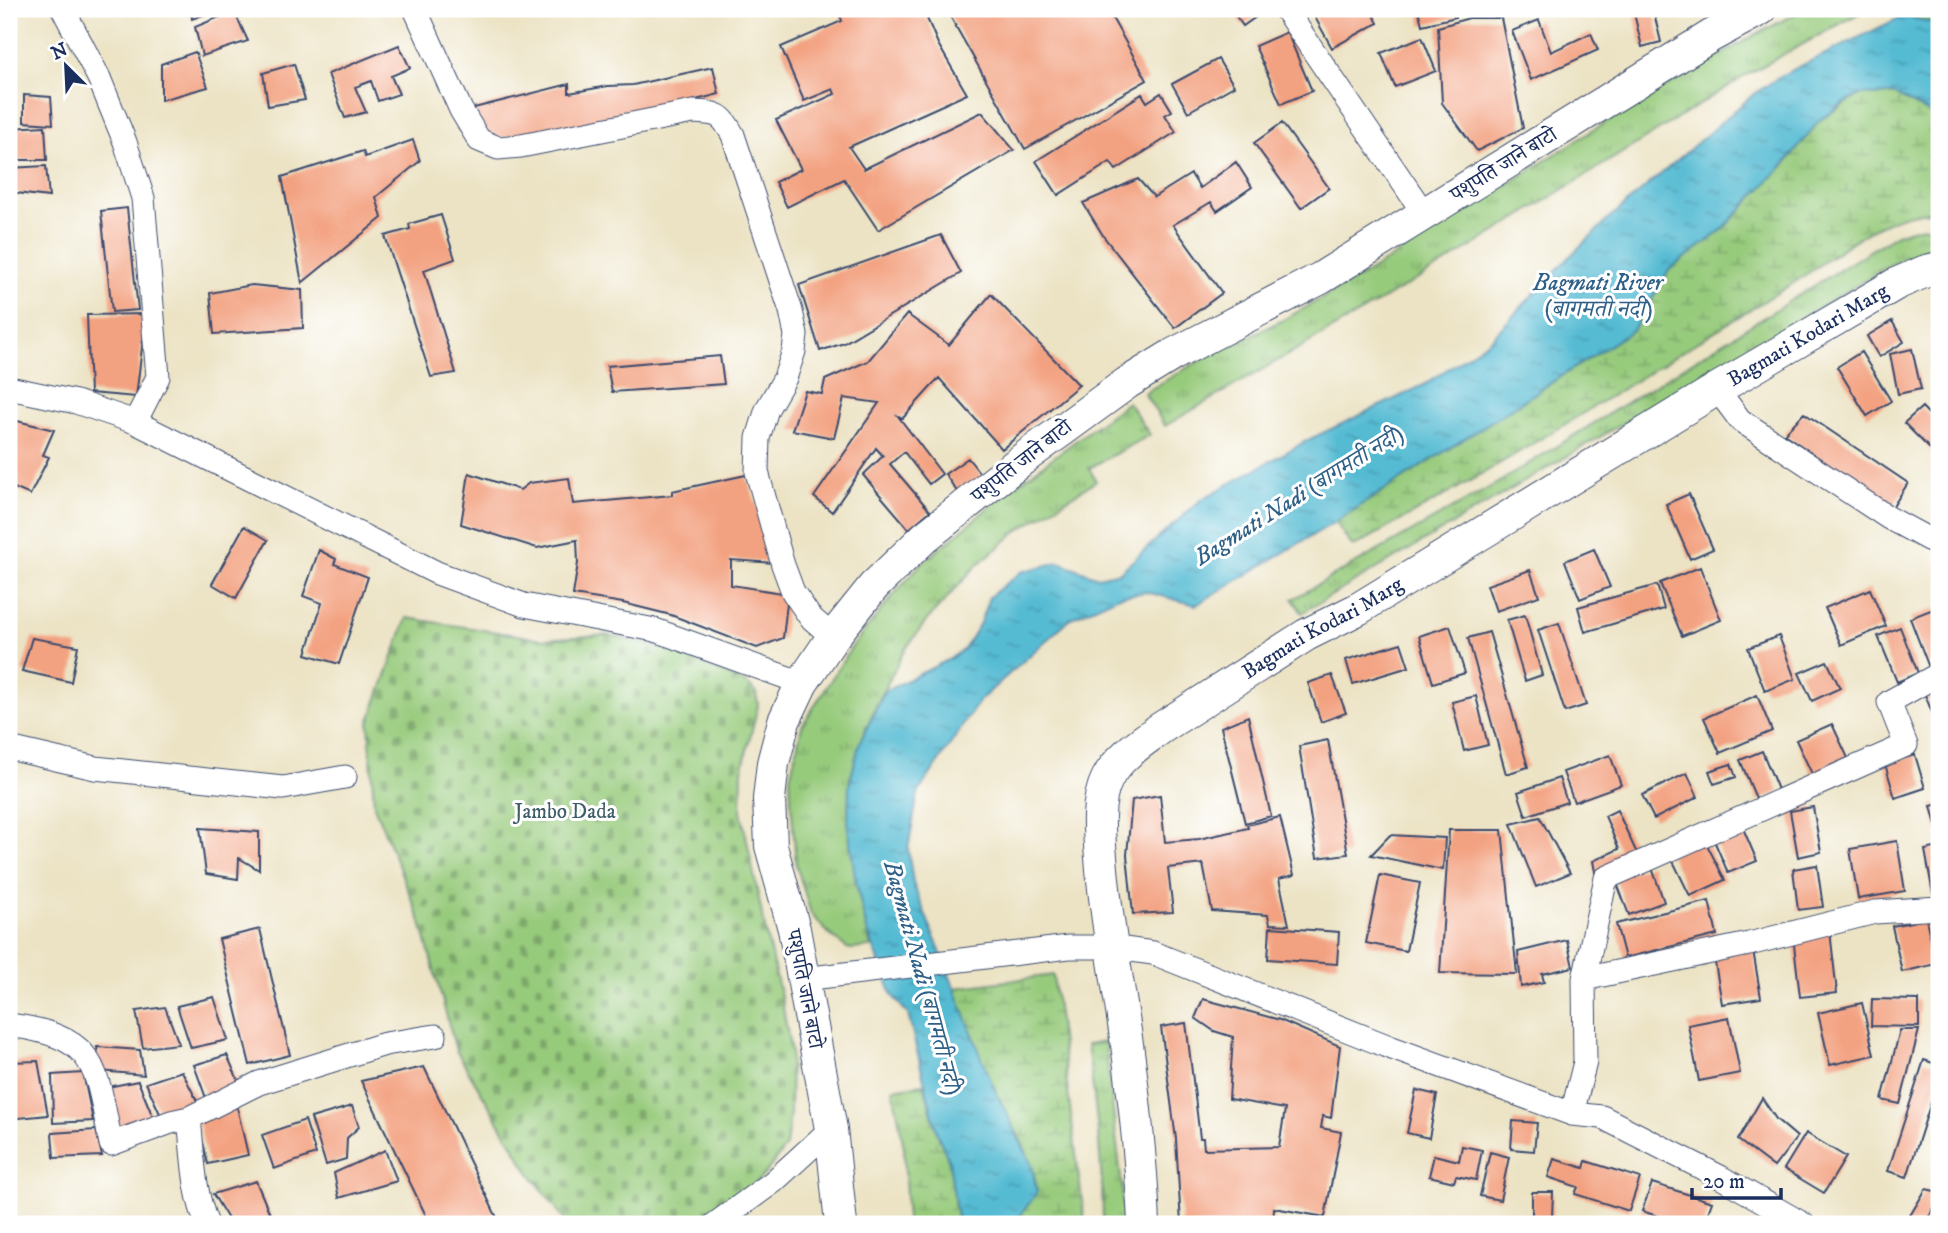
<svg xmlns="http://www.w3.org/2000/svg" width="1948" height="1233" font-family="'IM FELL DW Pica','Noto Serif Devanagari',serif">
  <style>
    .grass { fill: url(#grass-tufts); stroke: #597d6d; stroke-width: 2 }
    .wetland { fill: url(#wetland-marsh); stroke: #597d6d; stroke-width: 2 }
    .cemetery { fill: url(#cemetery-stones); stroke: #597d6d; stroke-width: 2 }
    .water { fill: url(#water-ripples); stroke: #387598; stroke-width: 2 }
    .building { fill: #f3a281 }
    .lines { fill: none; stroke-linecap: round; stroke-linejoin: round }
    .street-casing { stroke: #3a4a6d; stroke-width: 25 }
    .secondary-casing { stroke: #3a4a6d; stroke-width: 34 }
    .street { stroke: #fff; stroke-width: 23 }
    .secondary { stroke: #fff; stroke-width: 32 }
    .labels { text-anchor: middle; dominant-baseline: central; stroke-width: 6; stroke-linejoin: round; paint-order: stroke }
    .street-label { font-size: 21px; fill: #1b2f5e; stroke: #fff }
    .park-label { font-size: 21px; fill: #405e67; stroke: #fff }
    .water-label { font-size: 23px; font-style: italic; fill: #2f6087; stroke: #fff }
  </style>
  <defs>
    <pattern id="grass-tufts" width="24" height="20" patternUnits="userSpaceOnUse" patternTransform="scale(1.75)"><rect width="24" height="20" fill="#97cb7c"/><path d="M3 7l-1-3M5 7V3M7 7l1-3M15 17l-1-3M17 17v-4M19 17l1-3" fill="none" stroke="#7aa569"/></pattern>
    <pattern id="wetland-marsh" width="20" height="14" patternUnits="userSpaceOnUse" patternTransform="scale(1.75)"><rect width="20" height="14" fill="#97cb7c"/><path d="M1 5h8M5 5V1M11 12h8M15 12V8" fill="none" stroke="#7aa569"/></pattern>
    <pattern id="cemetery-stones" width="16" height="16" patternUnits="userSpaceOnUse" patternTransform="scale(1.75)"><rect width="16" height="16" fill="#97cb7c"/><path d="M2 7V4a2 2 0 0 1 4 0v3zM10 15v-3a2 2 0 0 1 4 0v3z" fill="#7aa569"/></pattern>
    <pattern id="water-ripples" width="26" height="14" patternUnits="userSpaceOnUse" patternTransform="scale(1.75)"><rect width="26" height="14" fill="#55bbd3"/><path d="M2 4q2-2 4 0t4 0M15 11q2-2 4 0t4 0" fill="none" stroke="#4698ae"/></pattern>
  </defs>
  <rect width="100%" height="100%" fill="#fff"/>
  <filter id="ink" filterUnits="userSpaceOnUse"><feTurbulence type="fractalNoise" baseFrequency=".0143" numOctaves="2"/><feDisplacementMap in="SourceGraphic" scale="14" xChannelSelector="R" yChannelSelector="G"/><feConvolveMatrix kernelMatrix="1 2 1 2 8 2 1 2 1" color-interpolation-filters="sRGB"/></filter>
  <filter id="wash" filterUnits="userSpaceOnUse"><feTurbulence type="fractalNoise" baseFrequency=".00686" numOctaves="4" result="noise"/><feDisplacementMap in="SourceGraphic" scale="28" xChannelSelector="R" yChannelSelector="G"/><feGaussianBlur stdDeviation="1.57" result="paint"/><feColorMatrix in="noise" values="0 0 0 0 0 0 0 0 0 0 0 0 0 0 0 0 0 1.4 0 .05"/><feComposite in="paint" operator="in"/></filter>
  <g filter="url(#wash)">
    <rect width="100%" height="100%" fill="#ece3c4"/>
    <path class="grass" d="M1805 9H1867L1750 73 1444 264 1165 426 1144 393 1208 356 1281 321 1364 275 1617 115 1755 35Z
      M1939 225V244L1894 263 1302 613 1293 599 1501 481 1897 234 1911 229Z
      M1128 402 1150 435 1089 468 1096 481 1019 530 978 564 928 619 904 651 875 708 859 745 849 786 848 827 856 883 871 947 853 949 847 948 829 934 811 914 796 864 791 800 790 778 802 726 851 648 891 598 918 567 1008 491Z
      M1105 1042 1122 1187 1124 1224H1103C1103 1164 1096 1105 1087 1045Z"/>
    <path class="wetland" d="M1914 9H1939V24L1903 16Z
      M1894 94 1939 118V210C1879 212 1842 251 1795 282 1759 304 1722 327 1686 349 1577 418 1467 485 1353 547L1335 522 1633 330 1669 270 1722 230 1790 158 1820 120 1860 95Z
      M1053 975 1085 1224H1013L1037 1193C1035 1156 1009 1122 994 1089 980 1056 967 1021 954 988Z
      M924 1084 937 1133 949 1161 958 1224H907L904 1148 893 1089Z"/>
    <path class="cemetery" d="M407 618 542 639 608 635 670 650 746 683 756 692 758 705 742 771 741 811 766 934 781 997 791 1052 790 1113 786 1146 764 1175 737 1201 693 1224H568L527 1169 456 1050 420 919 374 806 369 723Z"/>
    <path class="water" d="M1903 16 1939 24V118L1894 94 1860 95 1838 107 1820 120 1790 158 1722 230 1669 270 1633 330 1335 522 1196 605 1146 592 1119 596 1071 618 979 701 918 793 908 849 913 883 994 1088 1032 1165 1037 1193 1013 1224H958L949 1161 937 1133 908 1014 892 995 867 930 856 883 848 827 849 786 859 744 885 691 948 660 964 649 980 623 989 597 1021 572 1059 562 1098 577 1120 572 1202 499 1310 439 1424 385 1490 340 1569 257 1612 216 1754 94 1784 74Z"/>
    <g id="blocks">
      <path class="building" d="M191 9H220L192 19Z
        M838 9H923L938 44 967 94 849 147 864 169 982 112 1014 150 878 230 844 179 787 207 775 182 801 169 776 120 835 94 833 89 804 101 781 47 842 21Z
        M946 9H1107L1147 80 1025 149Z
        M1231 9H1267L1243 26Z
        M1318 9H1370L1378 23 1332 48 1312 12Z
        M1418 9H1454L1456 17 1422 25Z
        M1633 9H1653L1661 42 1642 47Z
        M234 11 248 41 202 56 195 27Z
        M1469 18H1501L1523 128 1477 151 1442 103 1438 27Z
        M1539 20 1551 52 1591 33 1598 50 1531 80 1512 31Z
        M1287 32 1312 91 1281 104 1255 46Z
        M1422 37 1436 71 1395 87 1381 53Z
        M399 45 410 68 391 76 399 94 378 101 371 81 355 87 366 112 345 118 328 74Z
        M195 52 208 87 161 100V64Z
        M1218 59 1234 86 1188 112 1172 84Z
        M294 64 305 100 268 106 263 73Z
        M713 67 719 94 639 115 516 137H498L486 131 479 125 474 108 569 84V93L608 86 633 85Z
        M1161 93 1172 111 1165 115 1176 132 1116 170 1110 162 1058 195 1036 161 1142 94 1147 102Z
        M24 95 51 97 53 124 24 122Z
        M1282 123 1329 188 1301 208 1254 143Z
        M45 126 47 160H10V128Z
        M413 140 420 161 376 197 382 218 302 283 282 177 363 151 365 157Z
        M1236 162 1252 187 1217 211 1211 202 1173 225 1222 293 1175 328 1104 237 1083 203 1138 179 1154 197 1191 174 1200 188Z
        M46 166 49 197 9 192V168Z
        M127 208 138 310 112 312 101 211Z
        M441 215 455 259 424 270 456 373 431 377 385 236 410 229 409 224Z
        M941 235 961 273 844 343 820 351 799 285Z
        M252 285 302 290 303 328 214 334 210 293Z
        M991 294 1079 385 1002 449 939 378 903 418 898 416 942 474 929 484 904 452 890 464 930 511 909 529 863 475 883 456 876 448 832 512 814 497 879 403 844 398 834 438 792 430 805 391 822 394 825 380 868 361 907 314 949 345Z
        M146 314 136 397 90 393 87 315Z
        M1892 321 1904 342 1879 357 1867 336Z
        M1912 349 1921 389 1898 394 1890 354Z
        M1861 352 1891 401 1867 416 1837 367Z
        M720 356 724 384 612 392 607 366Z
        M1922 407 1939 425V458L1904 423Z
        M1804 413 1908 483 1892 508 1784 434Z
        M9 419 54 430 43 455 49 457 30 495 12 487 9 493Z
        M968 458 982 476 958 493 945 474Z
        M469 473 520 490 529 483 569 478 573 504 672 495V491L746 475 766 530 774 563 731 560V585L788 594 783 638 757 648 671 615 623 603 573 595 578 563 577 540 537 548 461 524Z
        M1689 494 1713 549 1690 559 1666 504Z
        M244 526 268 540 236 598 212 584Z
        M1594 549 1610 587 1580 599 1565 561Z
        M319 550 336 559 334 564 368 577 339 664 306 654 322 603 303 596Z
        M1700 567 1721 620 1682 636 1660 583Z
        M1530 570 1539 596 1496 611 1487 585Z
        M1657 585 1664 609 1585 632 1578 607Z
        M1870 589 1886 626 1841 645 1825 608Z
        M1936 608 1939 616V660L1928 665 1910 618Z
        M1525 615 1542 675 1525 681 1507 620Z
        M1559 623 1586 705 1565 712 1538 630Z
        M1450 626 1465 673 1433 683 1419 636Z
        M1900 627 1918 673 1897 682 1878 636Z
        M1489 632 1528 767 1506 774 1468 638Z
        M1779 636 1795 679 1765 691 1748 648Z
        M32 638 78 646 71 682 22 671Z
        M1401 643 1409 667 1353 684 1346 660Z
        M1827 661 1840 688 1812 701 1799 673Z
        M1332 675 1346 713 1321 722 1308 683Z
        M1939 680V719L1935 720 1922 687Z
        M1757 695 1772 731 1720 753 1704 718Z
        M1476 696 1488 745 1464 751 1452 702Z
        M1248 716 1271 816 1245 823 1221 727Z
        M1832 724 1848 758 1812 774 1796 740Z
        M1328 740 1348 854 1317 858 1299 746Z
        M1762 751 1779 792 1757 801 1740 760Z
        M1610 755 1621 785 1574 802 1563 772Z
        M1915 755 1925 788 1895 798 1885 764Z
        M1731 764 1736 777 1714 784 1709 771Z
        M1687 773 1698 797 1654 819 1642 795Z
        M1559 778 1567 802 1526 816 1518 792Z
        M1160 795 1165 842 1199 839 1248 828 1247 825 1280 817 1294 875 1279 879 1289 925 1270 924 1268 915 1212 911 1203 864 1168 868 1173 912 1133 914 1127 855 1132 800Z
        M1939 804V833H1938L1931 806Z
        M1813 807 1821 852 1798 857 1790 811Z
        M1617 810 1639 858 1596 877 1593 861 1619 849 1605 816Z
        M1540 817 1570 873 1536 887 1511 824Z
        M1742 826 1757 861 1728 873 1713 838Z
        M200 828 259 832V870L239 858 238 879 206 874Z
        M1449 830H1502L1517 974 1440 973Z
        M1390 835 1445 838 1443 870 1371 855Z
        M1704 839 1725 880 1690 896 1670 855Z
        M1897 841 1905 891 1858 899 1850 849Z
        M1939 847V893L1933 894 1925 850Z
        M1651 865 1664 902 1629 915 1615 878Z
        M1817 865 1823 907 1798 910 1793 869Z
        M1380 875 1420 883 1406 951 1366 943Z
        M1709 901 1717 935 1625 958 1616 924Z
        M1926 919 1936 964 1902 972 1892 926Z
        M1270 927 1339 932 1337 964 1268 959Z
        M260 929 290 1055 250 1065 219 939Z
        M1830 931 1837 993 1800 997 1793 936Z
        M1567 940 1573 967 1542 974 1544 982 1521 987 1518 952Z
        M1753 950 1761 998 1722 1004 1714 957Z
        M214 997 228 1040 191 1048 177 1006Z
        M1203 999 1280 1020 1340 1046 1331 1118 1323 1116 1321 1128 1341 1132 1325 1217 1274 1208 1273 1224H1181L1176 1139 1161 1027 1186 1023 1200 1138H1203L1204 1149 1279 1147 1285 1109 1229 1099 1233 1037 1214 1031 1195 1018Z
        M1872 999 1919 1000V1027L1871 1026Z
        M1862 1003 1874 1055 1830 1065 1818 1013Z
        M165 1007 179 1044 143 1048 136 1011Z
        M1729 1017 1740 1073 1699 1081 1688 1025Z
        M1900 1030H1919L1900 1104 1882 1100Z
        M97 1047 140 1050 144 1075 100 1071Z
        M227 1055 242 1089 206 1098 194 1065Z
        M1924 1060 1939 1065V1077L1907 1177 1888 1171Z
        M38 1061 48 1115 9 1119 10 1062Z
        M424 1067 500 1224H430L361 1081Z
        M182 1071 200 1107 161 1116 146 1083Z
        M83 1073 93 1121 53 1123 52 1075Z
        M138 1081 153 1117 114 1130 103 1088Z
        M1416 1090 1437 1095 1429 1138 1407 1133Z
        M1762 1098 1776 1119 1797 1137 1774 1167 1738 1140Z
        M352 1106 359 1127 347 1138 346 1159 326 1165 311 1118Z
        M237 1107 248 1155 208 1164 198 1121Z
        M305 1120 316 1154 274 1169 262 1135Z
        M1513 1121 1537 1123 1534 1151 1511 1149Z
        M96 1130 102 1156 54 1158 52 1133Z
        M1806 1133 1846 1157 1824 1193 1784 1169Z
        M1462 1146 1482 1150 1476 1180 1456 1176 1454 1182 1429 1176 1434 1155 1459 1161Z
        M385 1150 397 1181 339 1198 334 1173Z
        M1490 1152 1509 1157 1500 1200 1480 1196Z
        M1554 1159 1584 1168 1586 1161 1640 1178 1629 1211 1575 1194 1578 1187 1548 1177Z
        M256 1181 272 1219 231 1224 213 1194Z
        M1652 1183 1712 1202 1704 1224H1682L1642 1211Z
        M1926 1189 1939 1192V1199L1927 1221 1932 1224H1905Z
        M1532 1192H1553L1552 1217H1532Z"/>
    </g>
  </g>
  <g filter="url(#ink)">
    <use href="#blocks" fill-opacity="0" stroke="#3a4a6d" stroke-width="2"/>
    <g class="lines">
      <g class="street-casing">
        <path id="street" d="M63 9 99 78 125 142 143 198 158 377 135 422
          M415 9 461 110 479 140 498 148 521 146 693 112C717 113 721 113 733 135L791 311 796 335 794 351 785 378 767 409 758 438 757 472 783 565 793 592 810 617 833 637
          M1285 9 1425 215
          M9 388 76 402 135 422 437 573 524 605 655 630 802 683
          M1717 389 1740 420 1889 518 1939 545
          M9 748 95 768 283 788 345 777
          M803 979 1069 947H1110L1153 953 1392 1048 1572 1114 1602 1117 1722 1178 1803 1224
          M1584 979 1606 878 1906 745 1889 702 1939 674
          M9 1025C99 1037 95 1066 111 1144L171 1122 189 1118 259 1083 385 1044 435 1036
          M1572 1114 1585 1062 1584 979 1749 944 1875 912 1939 908
          M189 1118C193 1153 193 1191 207 1224
          M715 1224 773 1182 831 1129"/>
      </g>
      <g class="secondary-casing">
        <g id="secondary">
          <path d="M841 1224 831 1129 794 929 771 846 769 799 773 763 784 721 802 683 833 637 874 586 925 537 1028 455 1127 383 1174 354 1321 278 1711 36 1761 9"/>
          <path id="s1" d="M1144 1224C1142 1175 1137 1125 1131 1075 1123 1006 1108 938 1102 869 1100 842 1094 805 1107 779 1118 757 1142 742 1161 728L1306 635 1358 609 1717 389 1896 284 1926 271 1939 268"/>
        </g>
      </g>
      <use href="#street" class="street"/>
      <use href="#secondary" class="secondary"/>
    </g>
  </g>
  <g class="labels">
    <g class="street-label">
      <text transform="translate(1504 165) rotate(-32)">पशुपति जाने बाटो</text>
      <text stroke="none"><textPath href="#s1" startOffset="1281">Bagmati Kodari Marg</textPath></text>
      <text transform="translate(1022 462) rotate(-38)">पशुपति जाने बाटो</text>
      <text stroke="none"><textPath href="#s1" startOffset="714">Bagmati Kodari Marg</textPath></text>
      <text transform="translate(804 989) rotate(79)">पशुपति जाने बाटो</text>
    </g>
    <g class="park-label">
      <text x="565" y="812">Jambo Dada</text>
    </g>
    <g class="water-label">
      <text x="1598" y="283">Bagmati River<tspan x="1598" dy="26">(बागमती नदी)</tspan></text>
      <text transform="translate(1299 496) rotate(-32)">Bagmati Nadi (बागमती नदी)</text>
      <text transform="translate(922 978) rotate(75)">Bagmati Nadi (बागमती नदी)</text>
    </g>
  </g>
  <rect width="1948" height="1233" fill="none" stroke="#fff" stroke-width="35"/>
  <g transform="translate(66 66) rotate(336)" stroke="#ffffff" stroke-width="5" paint-order="stroke">
  <path d="M0-5L12 26L0 18L-12 26Z" fill="#1b2f5e"/>
  <text y="-10" font-size="19" font-weight="bold" text-anchor="middle" fill="#1b2f5e">N</text>
  </g>
  <path d="M1692 1188v10h89v-10" fill="none" stroke="#1b2f5e" stroke-width="3.5"/>
  <text x="1703" y="1188" font-size="21" fill="#1b2f5e" stroke="#ffffff" stroke-width="5" paint-order="stroke">20 m</text>
</svg>
